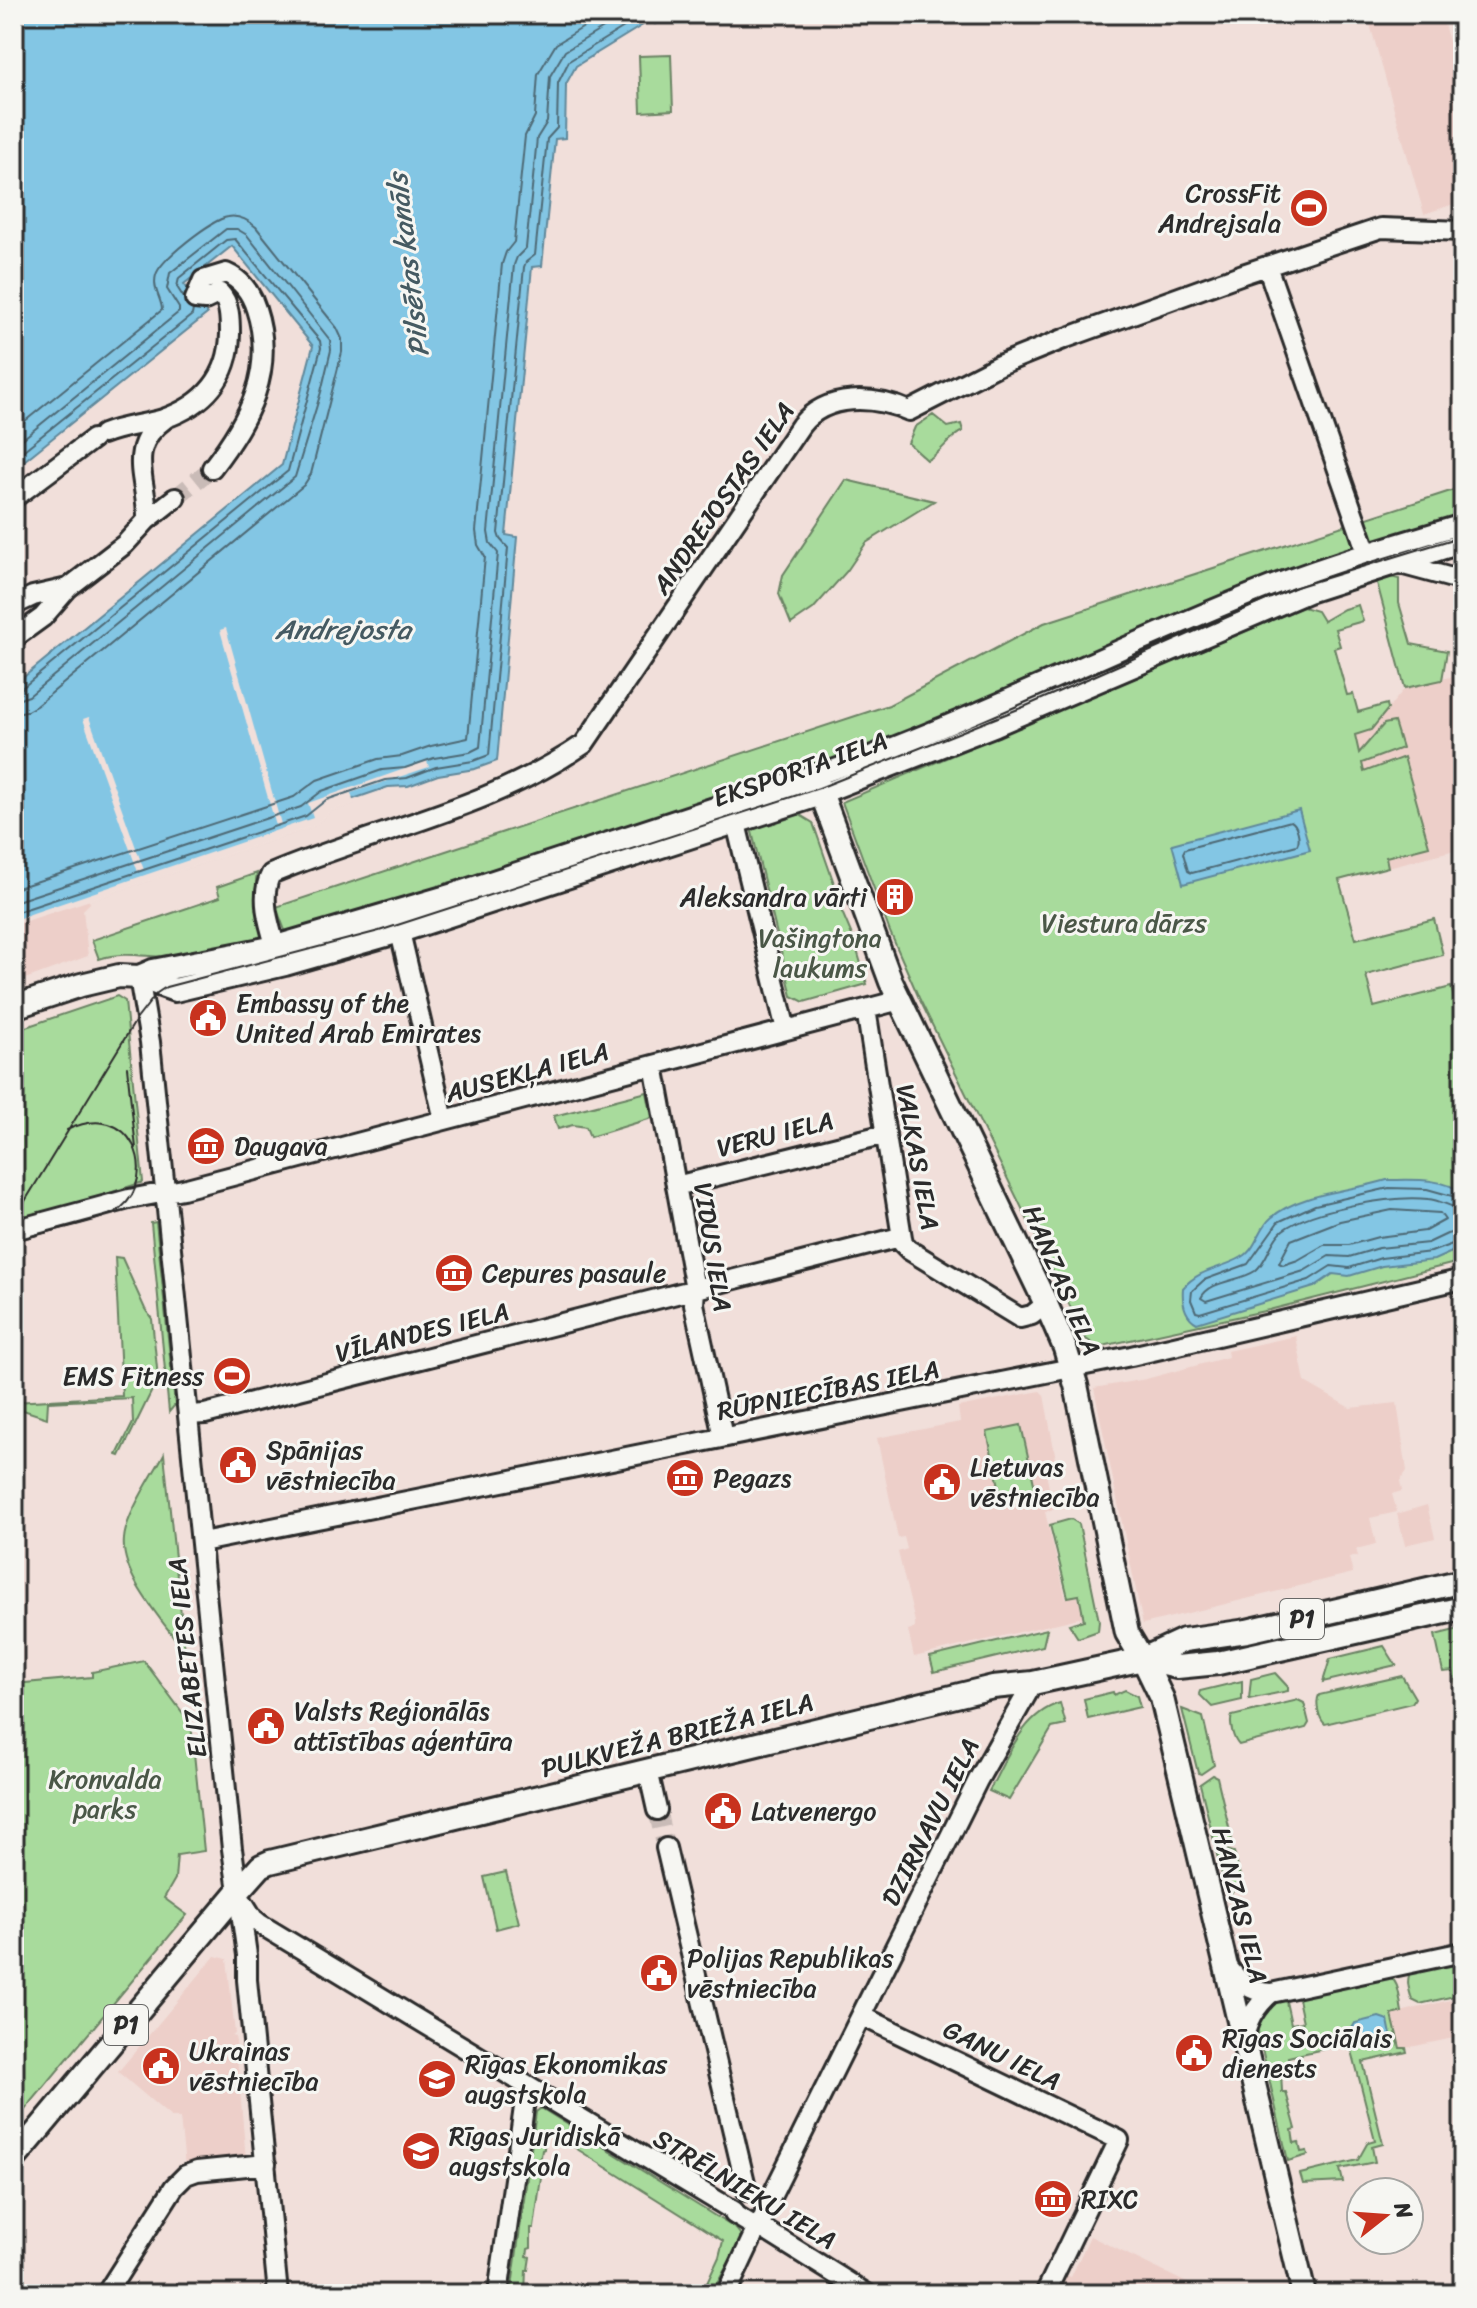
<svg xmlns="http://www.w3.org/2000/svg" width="1477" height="2308" font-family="Sriracha,sans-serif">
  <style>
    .built { fill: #edcfc9 }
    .green { fill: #a8db9c; stroke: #6a8364; stroke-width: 2 }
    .water { fill: #83c6e4; stroke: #60889a; stroke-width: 2 }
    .pier { fill: #f1dfda }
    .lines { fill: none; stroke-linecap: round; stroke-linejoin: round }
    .shore { stroke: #4e6975; stroke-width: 2 }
    .minor-tunnel { stroke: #c9bbb7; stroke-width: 18; stroke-dasharray: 18 9; stroke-linecap: butt }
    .minor-casing { stroke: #2b2b2b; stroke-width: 24 }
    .major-casing { stroke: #2b2b2b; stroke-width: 28 }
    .minor { stroke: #f6f6f2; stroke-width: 18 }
    .major { stroke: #f6f6f2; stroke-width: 22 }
    .tram { stroke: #2b2b2b; stroke-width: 2 }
    .labels { text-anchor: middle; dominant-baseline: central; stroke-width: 6; stroke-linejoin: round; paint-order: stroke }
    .shield { fill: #f6f6f2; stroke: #686867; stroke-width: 2 }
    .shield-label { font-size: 24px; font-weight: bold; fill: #2b2b2b }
    .poi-label { font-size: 26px; fill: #2b2b2b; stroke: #f6f6f2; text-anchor: start }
    .street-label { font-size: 26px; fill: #2b2b2b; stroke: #f6f6f2 }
    .park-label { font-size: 26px; fill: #4a5747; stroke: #f6f6f2 }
    .water-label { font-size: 28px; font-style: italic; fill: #455a62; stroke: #f6f6f2 }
  </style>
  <rect width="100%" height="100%" fill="#f1dfda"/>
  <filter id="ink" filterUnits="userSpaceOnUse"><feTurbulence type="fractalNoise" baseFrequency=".0125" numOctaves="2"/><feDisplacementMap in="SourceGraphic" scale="16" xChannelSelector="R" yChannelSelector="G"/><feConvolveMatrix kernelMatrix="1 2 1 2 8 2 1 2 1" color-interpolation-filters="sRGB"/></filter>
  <g filter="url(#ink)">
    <path class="built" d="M1367 14H1441L1453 55 1463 52V201L1424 214Z
      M1463 674V848L1388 867 1354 735 1371 730 1405 688Z
      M87 896 90 903 83 910 88 956 14 983V921Z
      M1296 1336 1305 1382 1350 1408 1397 1403 1407 1471 1400 1481 1402 1491 1392 1494 1397 1512 1370 1518 1376 1544 1356 1549 1358 1556 1349 1558 1353 1573 1143 1624 1094 1388 1146 1379 1228 1357 1227 1351Z
      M1040 1391 1044 1395 1055 1454 1054 1460 1044 1462 1053 1509 1045 1512 1066 1598 1078 1596 1083 1617 914 1657 908 1630 915 1628V1622L898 1552 907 1549 904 1537 898 1538 877 1438 960 1422 958 1407Z
      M1427 1505 1435 1538 1405 1545 1397 1514Z
      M215 1956 227 1959 235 2034 231 2036 235 2037 236 2042 246 2160 185 2166 180 2118H172L118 2072Z
      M1463 1997V2036L1401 2049 1392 2014Z
      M1090 2236 1189 2284 1191 2294H1056L1066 2275 1071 2277Z"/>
    <path class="green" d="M671 55 673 110 641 112 639 56Z
      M933 415 948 427 961 424 963 431C948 437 942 453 927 460L908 443 915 427Z
      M846 480 934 501 866 543 847 571 813 609 791 624 779 594 783 575Z
      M1463 487V516L1276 572 930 726 465 886 286 933 276 907 889 705 1044 623Z
      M1386 576 1399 579V603L1411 644 1447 651 1442 680 1405 688 1377 583 1378 579Z
      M1358 605 1363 621 1335 629 1340 646 1334 648 1347 695 1353 694 1358 712 1387 704 1388 709 1371 730 1355 735 1359 753 1384 724 1394 722 1402 748 1362 763 1364 772 1404 757 1429 846 1386 857 1388 867 1339 880 1356 939 1434 919 1443 955 1366 975 1374 1007 1451 987 1463 1033V1261L1269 1310 1098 1347 1086 1339 919 998 890 932 842 802 1303 607 1317 611 1323 621 1344 609Z
      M795 812 813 823 837 892 836 898 854 940 867 984 804 1002 792 996 752 832 759 823Z
      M257 873C252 898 266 922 260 939 233 945 202 956 174 957 146 958 127 950 99 959L92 940 220 897 217 887Z
      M117 996 125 1001 143 1182 27 1220 14 1205V1031Z
      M647 1092 652 1118 590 1137 586 1127 573 1125 558 1129 554 1116Z
      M156 1222 175 1405 169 1412 151 1223Z
      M115 1257 122 1258 145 1309 152 1319 158 1378 120 1456 117 1455 133 1423 132 1398 48 1402 47 1418 14 1407V1402L122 1396Z
      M1021 1425 1035 1488 1001 1495 987 1432Z
      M164 1454 185 1652C165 1623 120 1576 124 1539 126 1514 152 1477 164 1454Z
      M1071 1519 1079 1524 1099 1621 1098 1631 1078 1638 1069 1624 1084 1620 1079 1595 1068 1597 1050 1525Z
      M1463 1590V1596L1436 1605 1243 1652 1190 1657V1651L1277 1636Z
      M1463 1628V1715L1453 1671 1443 1672 1435 1635Z
      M1047 1629 1043 1646 934 1672 930 1657Z
      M1384 1646 1396 1665 1323 1682 1330 1659Z
      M144 1661 191 1724 204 1851 177 1855 175 1879 164 1898 187 1915 14 2123V1684L92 1677V1672Z
      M1275 1673 1288 1687V1691L1249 1699 1251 1679Z
      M1402 1676 1415 1698 1412 1703 1325 1724C1319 1719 1315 1703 1319 1695Z
      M1242 1681V1700L1212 1707 1199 1694 1200 1691Z
      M1125 1690 1137 1696 1140 1707 1088 1719 1084 1699 1113 1692 1114 1695Z
      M1298 1700 1304 1703 1309 1723 1306 1728 1239 1745C1233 1739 1229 1723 1232 1716Z
      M1060 1703 1066 1725 1052 1728 1009 1800 989 1791C1007 1758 1022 1714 1060 1703Z
      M1182 1709 1203 1717 1214 1765 1201 1774 1198 1773Z
      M1213 1775 1217 1777 1232 1840 1227 1844 1214 1841 1200 1784Z
      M1218 1848 1234 1852 1241 1880 1231 1894H1227L1216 1851Z
      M506 1872 519 1923 496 1929 484 1877Z
      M1463 1958V1994L1420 2004 1412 2000C1409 1989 1405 1980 1412 1969Z
      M1386 1975C1400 1979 1399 1998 1402 2012L1392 2015 1400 2048H1406L1407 2052 1363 2062 1383 2144 1372 2147 1375 2162 1340 2169 1343 2182 1303 2184 1300 2174 1358 2160 1368 2142 1375 2140 1350 2043 1288 2057 1290 2067 1281 2070 1282 2092H1286L1296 2129 1292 2130 1294 2143 1299 2142 1301 2152 1307 2151 1308 2155 1288 2161 1257 2027C1259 2014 1265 2007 1277 2002L1276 1999 1285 1997 1291 2024 1303 2022 1297 1994Z
      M541 2108 736 2229 740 2234V2243L711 2294H702L719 2257 723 2241 550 2132 545 2134 544 2149 542 2150 539 2169 542 2170 534 2228H531V2248L528 2249 527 2256 530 2257 528 2270H526L525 2294H511L536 2112Z"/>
    <path class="water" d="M14 14H670L655 24 651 20 576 66 566 84 565 138 555 139 542 266 532 267 506 535 517 537 497 761 475 769 438 775 408 786 388 787 330 807 311 823 14 921V685L282 465 313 346 232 246 184 284 207 314 14 469Z
      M1299 810 1310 850 1183 884 1172 844Z
      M1387 1180C1413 1180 1441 1177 1463 1193V1247L1434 1260 1382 1266 1349 1276 1333 1274 1314 1287 1197 1323C1184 1316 1182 1301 1183 1288 1200 1268 1222 1269 1242 1257 1256 1250 1259 1228 1271 1218 1299 1193 1352 1191 1387 1180Z
      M1379 2017 1388 2020 1392 2040 1388 2045 1373 2047 1366 2037 1353 2034 1351 2030 1355 2023Z"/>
    <path class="pier" d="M226 628 281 824 276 826 220 630Z
      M89 717 144 870 138 872 83 719Z
      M427 761 429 767 351 793 354 804 331 811 313 827 14 925V920L33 913 313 818 308 803Z"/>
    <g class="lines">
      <path class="shore" d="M14 430 162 310C162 299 152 289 156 275 160 260 212 219 228 217 239 215 248 220 256 227L337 328 342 339V352L311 474 304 485 36 706 27 711 14 713
        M14 446 179 312V308L167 289 170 273 226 229H237L247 235 330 340 331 350 321 392 295 477 29 696 14 701
        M14 458 192 315 193 310
        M14 690 22 688 288 471 321 348 320 341 235 239 226 240 179 278 177 287 184 298
        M1291 821C1297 824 1301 839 1297 845L1192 873 1188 871 1183 853 1185 849Z
        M14 889 294 797 317 780 378 759 402 756 431 746 468 738 485 557 478 545 476 531 502 264 506 252 514 242 525 136 535 116 538 74 556 44 605 14
        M14 902 301 807 322 791 382 770 405 768 434 758 470 752 480 747 498 553 490 543 488 532 514 265 517 257 526 248 537 138 547 122 550 76 565 51 627 14
        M14 913 306 816 326 800 385 780 407 778 436 767 473 761 489 755 508 548 500 539 498 533 524 267 526 262 535 255 547 139 557 128 558 83 569 61 645 14
        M1463 1199 1427 1189 1389 1188 1315 1205 1278 1222 1248 1264 1204 1280 1192 1291 1191 1300 1196 1312 1200 1313 1309 1280 1331 1266 1349 1268 1381 1258 1431 1252 1463 1240
        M1463 1209C1451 1208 1441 1200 1428 1199 1393 1195 1312 1209 1283 1230 1270 1240 1268 1261 1255 1271 1239 1282 1210 1280 1201 1298L1206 1301 1304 1271 1329 1256 1349 1257 1379 1248 1428 1243 1447 1234 1463 1230
        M1392 1210 1440 1213 1445 1220 1425 1231 1378 1237 1349 1245H1324L1298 1260 1283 1265 1279 1263 1291 1240 1340 1221Z"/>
      <path class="minor-tunnel" d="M175 498 212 468
        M657 1810 666 1848"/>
      <g class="minor-casing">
        <path id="minor" d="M1267 266 1365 547
          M103 434C122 426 143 425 163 419 204 405 229 378 230 334 230 320 230 303 220 293L205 300 195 299 203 280 226 273C242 280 251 293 256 309 276 370 249 420 212 468
          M14 498 93 439
          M147 520C148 481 124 448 165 419
          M1400 564 1463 581
          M14 605 33 596 68 588
          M14 638 43 617 68 588 125 544 147 520 175 498
          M815 776C971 722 1118 646 1271 586 1334 562 1399 543 1463 524
          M821 794 996 726 1308 593 1463 543
          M733 811 786 1030
          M397 919 444 1120
          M279 958C272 933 258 899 271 874 375 830 490 809 584 744L801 425C827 393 874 396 909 411L999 365 1066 338 1243 274 1381 228 1463 231
          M139 977 150 1042 232 1849 247 1955V1980L278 2294
          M866 1009 903 1244 909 1250 1020 1318 1032 1315 1046 1304
          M654 1065 695 1289 694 1304 723 1437
          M676 1186 886 1134
          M14 1230 129 1199 183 1189 900 1000
          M188 1415 205 1414 900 1237
          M202 1542 1131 1356 1463 1279
          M648 1770 657 1810
          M666 1848 747 2191
          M243 1902 253 1918 260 1924 734 2211V2214L757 2228
          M1226 1964C1237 1980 1250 1993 1271 1993L1463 1952
          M862 2016 1119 2140 1045 2294
          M1244 2041C1246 2022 1256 2006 1271 1993
          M760 2227 769 2201 978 1780 1033 1683
          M760 2227 867 2294
          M106 2294 174 2187 186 2175 197 2171 266 2164
          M498 2294 525 2100 530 2088
          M726 2294 757 2228"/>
      </g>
      <g class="major-casing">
        <path id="major" d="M139 977 153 971 276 947 457 894 815 776 891 982 1046 1304 1065 1348 1076 1385 1127 1633 1146 1665 1162 1698 1304 2294
          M14 1007 81 985 119 976 139 977 175 990 285 964 400 931 821 794
          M1143 1659 1177 1667 1218 1663 1463 1608
          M14 2159 237 1893 261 1866 270 1862 993 1687 1033 1683 1143 1659 1184 1640 1247 1631 1463 1581"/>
      </g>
      <use href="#minor" class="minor"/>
      <use href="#major" class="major"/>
      <path class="tram" d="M127 1067 136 1148
        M14 1219 136 1020 157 993 166 987 379 931 819 788 1026 706 1293 588 1463 536
        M14 1242C40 1231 101 1223 120 1209 160 1177 133 1097 67 1130"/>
    </g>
  </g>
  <defs>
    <g id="stadium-disc" transform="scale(2)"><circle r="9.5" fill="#c8321e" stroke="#f6f6f2"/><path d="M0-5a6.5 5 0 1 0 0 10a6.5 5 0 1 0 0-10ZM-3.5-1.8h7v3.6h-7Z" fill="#fff"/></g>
    <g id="building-disc" transform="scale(2)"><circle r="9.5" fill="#c8321e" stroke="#f6f6f2"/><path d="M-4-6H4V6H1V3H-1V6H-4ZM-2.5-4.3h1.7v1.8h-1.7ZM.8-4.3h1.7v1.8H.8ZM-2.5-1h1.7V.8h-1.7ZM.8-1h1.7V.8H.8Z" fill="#fff"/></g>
    <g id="civic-disc" transform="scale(2)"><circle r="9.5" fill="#c8321e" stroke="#f6f6f2"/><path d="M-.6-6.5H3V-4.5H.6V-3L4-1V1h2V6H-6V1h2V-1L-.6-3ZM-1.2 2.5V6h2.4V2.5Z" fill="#fff"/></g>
    <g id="museum-disc" transform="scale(2)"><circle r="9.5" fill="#c8321e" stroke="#f6f6f2"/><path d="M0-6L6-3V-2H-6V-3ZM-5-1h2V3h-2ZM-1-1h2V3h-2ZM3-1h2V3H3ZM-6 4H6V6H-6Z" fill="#fff"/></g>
    <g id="university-disc" transform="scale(2)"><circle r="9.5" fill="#c8321e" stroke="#f6f6f2"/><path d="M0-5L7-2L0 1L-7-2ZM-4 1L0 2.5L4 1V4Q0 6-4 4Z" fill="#fff"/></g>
  </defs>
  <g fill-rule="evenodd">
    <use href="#stadium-disc" x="1309" y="208"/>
    <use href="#building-disc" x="895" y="897"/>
    <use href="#civic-disc" x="208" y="1018"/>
    <use href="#museum-disc" x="206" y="1146"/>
    <use href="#museum-disc" x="454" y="1273"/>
    <use href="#stadium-disc" x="232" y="1376"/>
    <use href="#civic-disc" x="238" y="1465"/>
    <use href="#museum-disc" x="685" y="1478"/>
    <use href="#civic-disc" x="942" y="1482"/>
    <use href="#civic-disc" x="266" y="1726"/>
    <use href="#civic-disc" x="723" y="1811"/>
    <use href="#civic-disc" x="659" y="1973"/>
    <use href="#civic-disc" x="1194" y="2053"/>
    <use href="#civic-disc" x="161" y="2066"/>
    <use href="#university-disc" x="437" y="2079"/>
    <use href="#university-disc" x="421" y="2151"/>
    <use href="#museum-disc" x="1053" y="2199"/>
  </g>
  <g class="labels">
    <g class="shield">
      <rect x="1280" y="1599" width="44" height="40" rx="6"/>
      <rect x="104" y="2005" width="44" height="40" rx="6"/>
    </g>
    <g class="shield-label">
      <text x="1302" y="1619">P1</text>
      <text x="126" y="2025">P1</text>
    </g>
    <g class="poi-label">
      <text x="1281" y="193" text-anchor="end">CrossFit<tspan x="1281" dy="30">Andrejsala</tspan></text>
      <text x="867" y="897" text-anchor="end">Aleksandra vārti</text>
      <text x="236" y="1003">Embassy of the<tspan x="236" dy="30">United Arab Emirates</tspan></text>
      <text x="234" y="1146">Daugava</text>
      <text x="482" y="1273">Cepures pasaule</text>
      <text x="204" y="1376" text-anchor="end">EMS Fitness</text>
      <text x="266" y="1450">Spānijas<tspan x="266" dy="30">vēstniecība</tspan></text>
      <text x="970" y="1467">Lietuvas<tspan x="970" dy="30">vēstniecība</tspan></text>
      <text x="713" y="1478">Pegazs</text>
      <text x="294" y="1711">Valsts Reģionālās<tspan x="294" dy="30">attīstības aģentūra</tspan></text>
      <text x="751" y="1811">Latvenergo</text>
      <text x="687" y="1958">Polijas Republikas<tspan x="687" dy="30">vēstniecība</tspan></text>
      <text x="1222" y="2038">Rīgas Sociālais<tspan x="1222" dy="30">dienests</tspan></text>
      <text x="189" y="2051">Ukrainas<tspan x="189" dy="30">vēstniecība</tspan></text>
      <text x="465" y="2064">Rīgas Ekonomikas<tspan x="465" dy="30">augstskola</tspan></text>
      <text x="449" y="2136">Rīgas Juridiskā<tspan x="449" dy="30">augstskola</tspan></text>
      <text x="1081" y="2199">RIXC</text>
    </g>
    <g class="street-label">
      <text transform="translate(723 498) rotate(-55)">ANDREJOSTAS IELA</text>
      <text transform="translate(800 769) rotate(-19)">EKSPORTA IELA</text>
      <text transform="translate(527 1072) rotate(-15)">AUSEKĻA IELA</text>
      <text transform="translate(775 1134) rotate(-14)">VERU IELA</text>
      <text transform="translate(918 1157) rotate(80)">VALKAS IELA</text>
      <text transform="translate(713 1247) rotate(81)">VIDUS IELA</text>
      <text transform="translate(1062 1280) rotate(67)">HANZAS IELA</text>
      <text transform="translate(422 1332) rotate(-14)">VĪLANDES IELA</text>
      <text transform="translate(828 1390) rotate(-11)">RŪPNIECĪBAS IELA</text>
      <text transform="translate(187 1658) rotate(-96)">ELIZABETES IELA</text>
      <text transform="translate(677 1735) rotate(-14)">PULKVEŽA BRIEŽA IELA</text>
      <text transform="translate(930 1822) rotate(-63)">DZIRNAVU IELA</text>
      <text transform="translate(1240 1905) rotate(76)">HANZAS IELA</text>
      <text transform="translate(1002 2055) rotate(26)">GANU IELA</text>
      <text transform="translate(745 2189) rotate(31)">STRĒLNIEKU IELA</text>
    </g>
    <g class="park-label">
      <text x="1124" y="923">Viestura dārzs</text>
      <text x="820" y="938">Vašingtona<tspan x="820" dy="30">laukums</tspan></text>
      <text x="105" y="1779">Kronvalda<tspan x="105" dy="30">parks</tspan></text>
    </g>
    <g class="water-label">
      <text transform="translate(408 265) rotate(-97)">Pilsētas kanāls</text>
      <text x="343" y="629">Andrejosta</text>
    </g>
  </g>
  <rect width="1477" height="2308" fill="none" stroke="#f6f6f2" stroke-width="48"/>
  <rect x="24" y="24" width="1429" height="2260" fill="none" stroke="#2b2b2b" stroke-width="3" filter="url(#ink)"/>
  <g transform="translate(1385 2216) rotate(73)"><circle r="38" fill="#f6f6f2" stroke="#a5a5a2" stroke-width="2"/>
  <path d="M0-6L14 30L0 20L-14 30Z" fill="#c8321e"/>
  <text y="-12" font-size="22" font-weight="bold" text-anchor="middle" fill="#2b2b2b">N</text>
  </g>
</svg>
